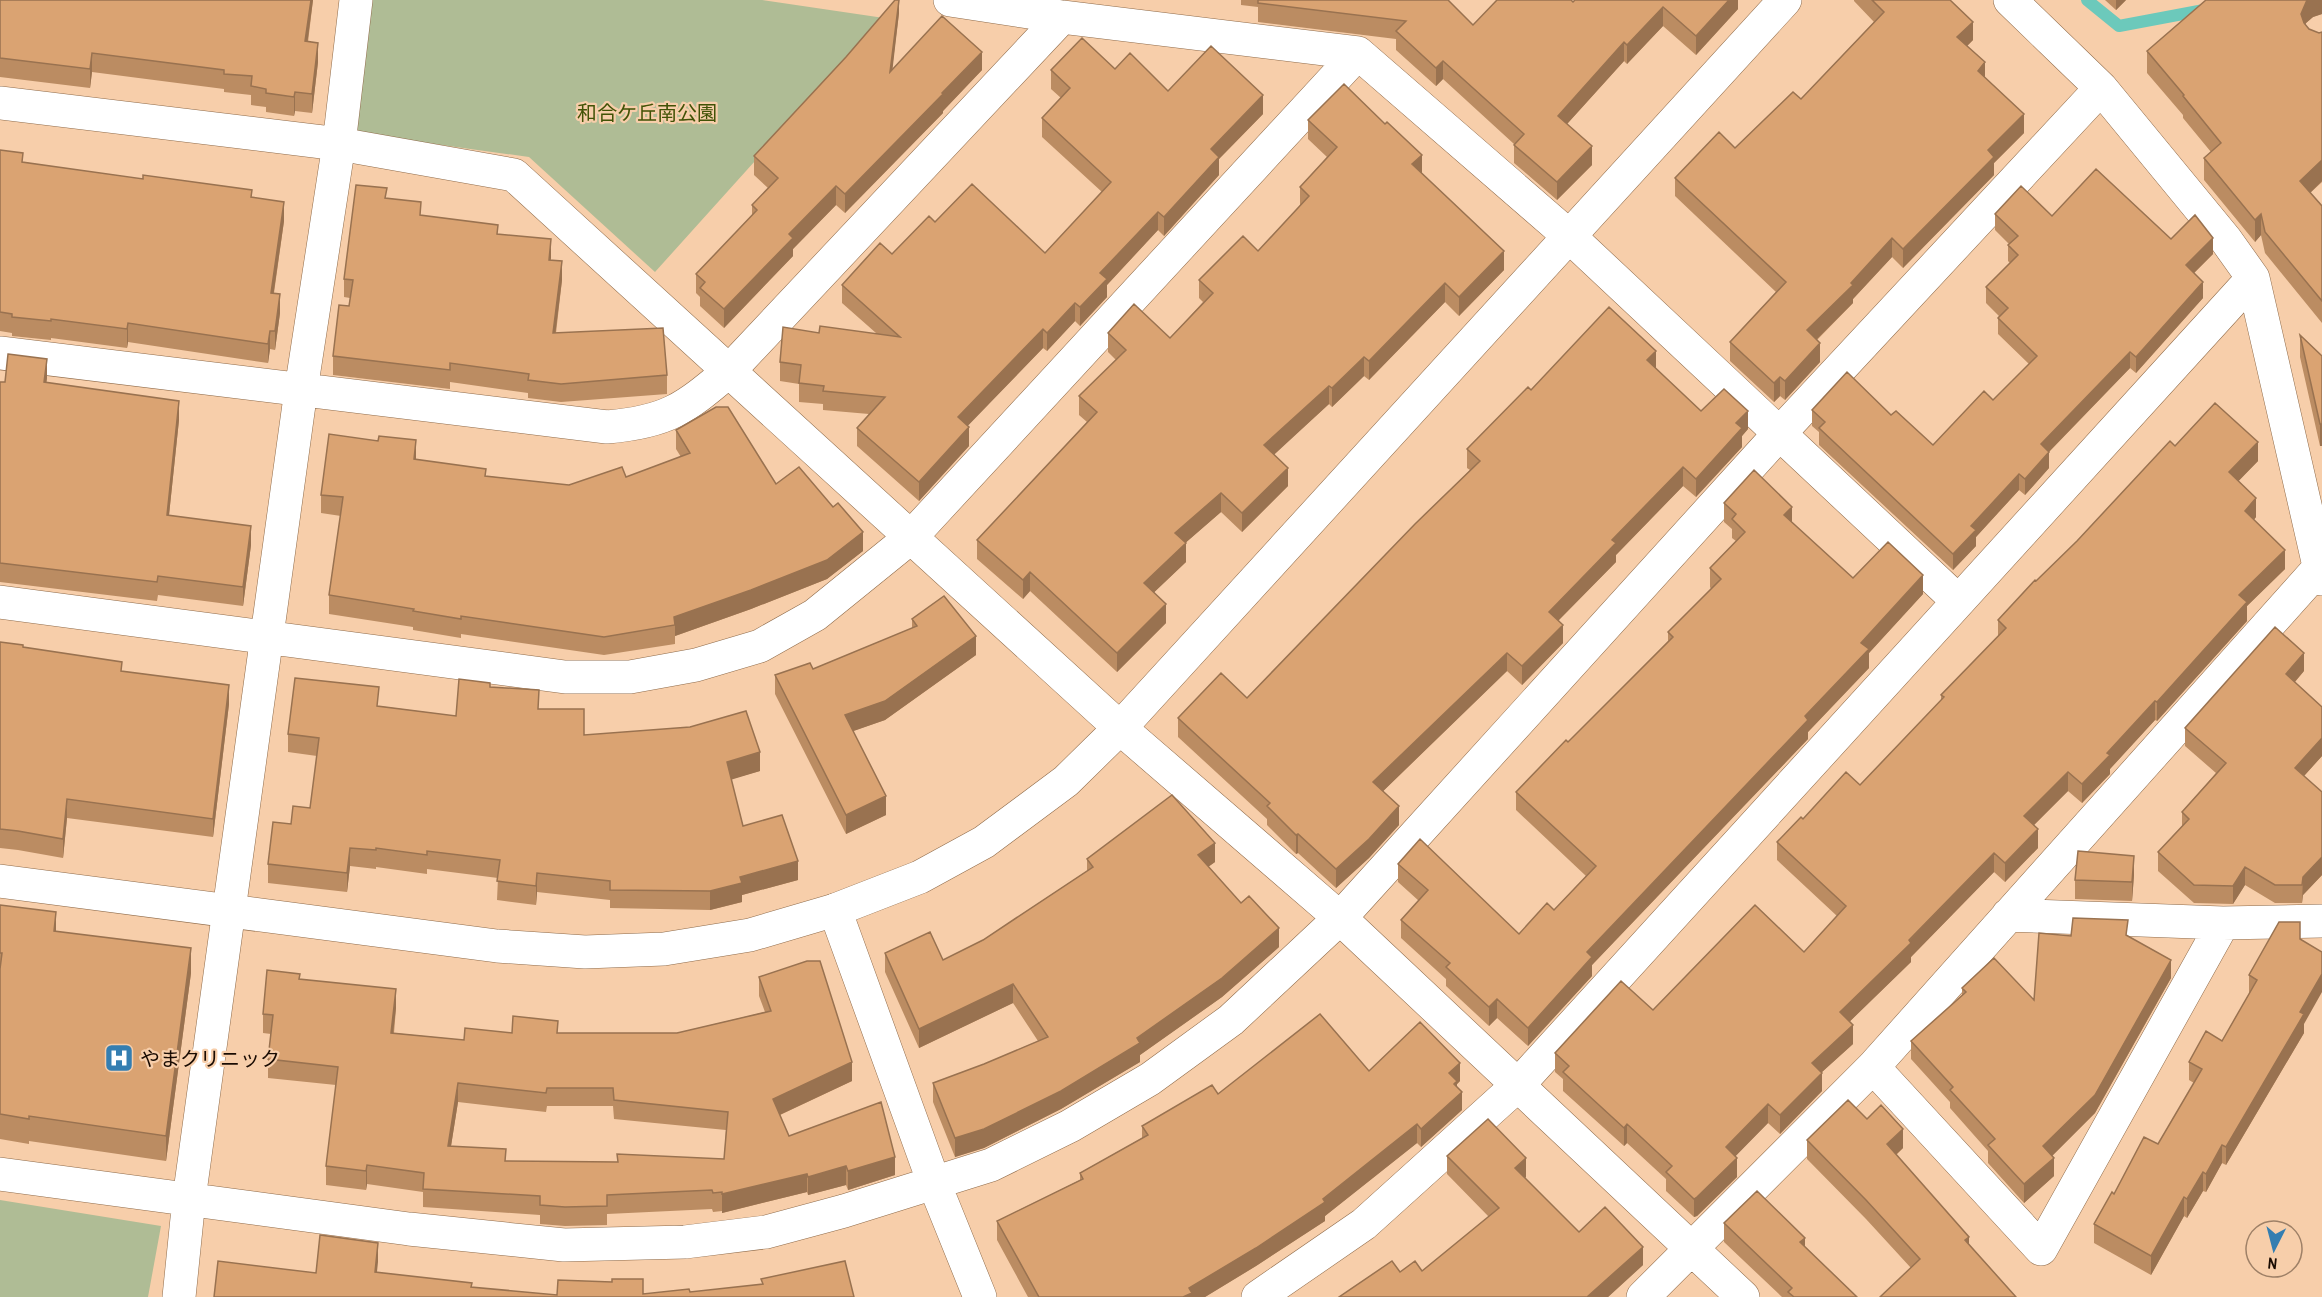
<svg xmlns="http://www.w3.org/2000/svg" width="2322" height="1297" font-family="'Archivo Narrow','Noto Sans JP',sans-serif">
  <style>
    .green { fill: #afbc95 }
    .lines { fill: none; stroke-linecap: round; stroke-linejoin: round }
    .stream { stroke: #6cc9bb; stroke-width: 12 }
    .minor-casing { stroke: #8f6b4a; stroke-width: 34 }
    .tertiary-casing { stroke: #8f6b4a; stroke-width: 34 }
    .minor { stroke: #fff; stroke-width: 33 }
    .tertiary { stroke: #fff; stroke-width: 33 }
    .wall { fill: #bb8c62; fill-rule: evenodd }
    .shaded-wall { fill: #997250 }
    .building { fill: #daa372; stroke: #997250; stroke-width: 1.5; fill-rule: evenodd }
    .labels { text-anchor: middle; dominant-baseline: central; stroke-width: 4.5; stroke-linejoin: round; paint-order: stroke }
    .park-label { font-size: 20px; fill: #415206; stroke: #f7ceaa }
    .poi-label { font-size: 20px; fill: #190b02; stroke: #f7ceaa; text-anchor: start }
  </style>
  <rect width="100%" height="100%" fill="#f7ceaa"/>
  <path class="green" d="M370 0H762L884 18 655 272 529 157 355 133Z
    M0 1200 161 1226 148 1297H0Z"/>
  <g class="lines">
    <path class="stream" d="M2087 0 2119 26 2204 10 2206 13"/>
    <g class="minor-casing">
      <path id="minor" d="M950 0 1062 17 1358 53 1569 236 1958 601
        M2010 0 2101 88 2226 240 2253 278 2322 579
        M0 103 339 144 514 175 1120 728 1340 918 1743 1297
        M0 353 607 427C667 422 684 409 729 371L1062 17
        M0 602 565 677H630L696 665 760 646 815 615 910 538 1358 53
        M835 910 934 1183 980 1297
        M2008 915 2223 923 2322 921
        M1873 1067 2041 1249 2223 923
        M0 1174 409 1229 564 1245 685 1242 766 1232 844 1211 991 1165 1070 1126 1150 1079 1231 1020 1340 918 1779 434 2101 88
        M179 1297 189 1199 301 390 339 144 356 0
        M1258 1297 1364 1224 1519 1084 2253 278
        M1643 1297 1873 1067 2319 568"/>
    </g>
    <g class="tertiary-casing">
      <path id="tertiary" d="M0 881 497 946 585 952 664 949 750 935 835 910 920 877 984 842 1066 781 1120 728 1785 0"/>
    </g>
    <use href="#minor" class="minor"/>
    <use href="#tertiary" class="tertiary"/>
  </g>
  <path class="wall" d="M0 0H313L308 42 318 62 312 113 295 111 294 116 266 112V107L251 105V95L224 92V89L92 72 90 88 0 77Z
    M899 0V13L892 69 982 70 943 111V113L845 213 836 205 793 249V256L724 328 700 306V297L696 293V274L752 215V205L768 188 754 175V156Z
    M1241 0H1448L1473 25 1573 2 1738 0V9L1696 55 1663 26 1627 64 1624 61 1567 124 1592 165 1557 200 1514 163V144L1443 79 1436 86 1396 50V39L1258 22V7L1241 5Z
    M1854 0H1950L1973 40 1967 46 1985 78 2024 133 1994 163V175L1903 268 1892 257 1853 299V303L1817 340 1820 362 1785 400 1780 396 1774 402 1730 361V342L1776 292 1675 196V178L1735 148 1801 99 1874 22 1854 1Z
    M2105 0H2126L2116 10Z
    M2322 0V14L2313 17 2306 23 2305 25 2309 29 2319 33 2322 32V182L2310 193 2322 206V323L2265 253 2261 235 2255 242 2204 180V158L2211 152 2183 118V115L2147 73V51Z
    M1115 69 1168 91 1263 114 1219 159V175L1164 236 1158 230 1107 285V297L1080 326 1075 321 1047 351 1043 348 967 426 969 446 919 501 857 446V428L869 414 823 410V404L799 402V384L780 381V362L819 333H876L842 303V285L892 254 935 222 1045 253 1102 192 1042 137V118L1061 98 1051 89V70Z
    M1308 120 1422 174 1504 270 1459 316 1445 302 1369 380 1364 376 1332 407 1329 404 1274 454 1288 486 1242 532 1221 512 1185 543 1186 562 1154 592 1166 623 1117 672 1030 591 1023 599 977 559V540L1087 422 1079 415V396L1116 360 1108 352V333L1170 338 1203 302 1199 298V280L1258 251 1300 206V187L1327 157 1308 139Z
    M0 150 23 162 252 197 284 221 274 293 280 313 275 350 270 349 268 363 128 342 127 348 51 338V340L12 336V333L0 331Z
    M387 198 421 216 498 234 551 260 562 280 556 333 667 375V394L561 402 528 398V393L450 382V389L333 375V356L349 306 350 298 344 297V279Z
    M1995 214 2052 216 2171 239 2213 254 2194 273 2203 298 2136 373 2130 368 2049 452V468L2025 495 2019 490 1976 537V546L1953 570 1819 445V432L1812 426V410L1891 415 1933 445 1993 400 2029 364 1998 334V318L1999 316 1986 303V287L2010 263 2008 261V245L2009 244 1995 230Z
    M2300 335 2322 356 2320 446 2300 357Z
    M1656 369 1701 411 1748 429 1742 436V447L1696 497 1683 486 1616 555V562L1559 620 1563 643 1522 685 1507 671 1383 791 1399 825 1369 858 1336 888 1298 853 1296 854 1267 825V819L1178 737V718L1247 698 1470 470 1467 468V449L1531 390Z
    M47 378 46 382 179 420 169 515 251 545 243 606 158 595 157 601 0 582V382H5Z
    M676 430 776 484 863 551 827 579 751 609 675 636V644L604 655 461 634V638L413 630V627L329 614V595L341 516 321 513V495L378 441 416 460 486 476 569 485 626 477 681 457 676 449Z
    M2175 446 2258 461 2238 481 2256 517 2254 520 2285 569 2247 606V621L2157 721 2155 720 2110 769V774L2082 803 2068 791 2034 825 2038 848 2005 882 1994 872 1911 957V962L1849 1022 1853 1044 1822 1072V1091L1780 1134 1768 1123 1735 1156 1737 1177 1697 1216 1694 1217 1666 1191V1179L1627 1143 1624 1146 1563 1091V1079L1555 1072V1053L1653 1010 1804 952 1837 916 1777 860V842L1803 819 1860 785 1941 700V695L1998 637V620Z
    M1724 503 1792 523 1853 578 1923 594 1869 653V668L1808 732V739L1592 965V976L1528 1046 1497 1018 1489 1026 1446 986V979L1401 938V920L1419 901 1398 882V864L1519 934 1554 910 1586 876 1516 810V792L1568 742 1668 641V632L1711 589 1710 587V568L1736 541 1732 538V529L1724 522Z
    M912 619 976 655 885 720 853 731 886 815 846 834 775 694V675L813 669 912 628Z
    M0 642 122 671 229 704 213 837 67 818 63 858 18 850 0 848Z
    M2304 671 2295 682 2322 707V756L2304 776 2322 792V875L2303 895 2302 903H2275L2245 885 2233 904 2194 903 2158 871V852L2182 826V812L2216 773 2185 746V728Z
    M490 687 539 709 584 735 760 771 731 779 743 826 798 880 742 895V902L710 910 610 908V900L537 892 536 905 497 900 498 878 427 869V874L376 867V869L350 866 347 892 268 883V864L291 824 310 808 317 756 288 752V734L379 706 456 716Z
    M1087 859 1215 862 1208 867 1279 947 1222 997 1140 1055V1062L1061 1109 984 1148 955 1157 933 1102V1083L984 1064 1038 1041 1013 1003 919 1048 885 972V953L943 960 983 940 1087 871Z
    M2134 875 2132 901 2075 899V880Z
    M0 905 56 931 191 973 166 1161 29 1141V1144L0 1139Z
    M2071 936H2128L2171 978 2095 1113 2052 1156 2054 1176 2024 1203 1988 1163V1151L1950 1108V1102L1911 1059V1041L1962 995V988L2034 1000Z
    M2300 939 2304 1033 2226 1165 2222 1163 2206 1192 2203 1191 2187 1218 2184 1216 2151 1275 2094 1243V1224L2114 1194 2158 1144 2194 1083 2189 1080V1062L2222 1041 2249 994V975Z
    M759 977 852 1081 780 1115 789 1136 895 1175 848 1190 846 1185 808 1195 807 1192 722 1213V1211L713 1212 712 1209 607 1214V1225L565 1226 540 1224V1215L423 1207V1192L367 1184 366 1190 326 1185V1166L336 1085 268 1078V1059L271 1034 263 1033V1014L300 979 396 1008 394 1033 464 1040 512 1033H677L765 1012 759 996ZM458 1102 546 1112 547 1106H613L614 1119 726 1130 724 1159 617 1162 506 1161 451 1146Z
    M1369 1071 1460 1081 1457 1084V1087L1462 1110 1421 1147 1417 1143 1325 1216V1221L1256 1266 1205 1297H1028L997 1240V1221L1080 1180V1173L1142 1138V1126L1218 1094Z
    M1867 1119 1903 1148 1896 1155 1969 1237 1911 1268 1866 1219 1807 1159V1140Z
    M1447 1156 1526 1177 1525 1178 1579 1232 1643 1265 1608 1297H1339L1400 1272 1422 1271 1489 1217 1447 1174Z
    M1724 1223 1805 1247 1857 1297H1782L1724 1242Z"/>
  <path class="shaded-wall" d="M311 0H313L305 60V41Z
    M899 0V13L890 91V72Z
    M1729 0H1738V9L1696 55V36Z
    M2116 0H2126L2116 10Z
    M2307 0H2322V14L2313 17 2306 23 2301 35V14Z
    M1663 7V26L1627 64V45Z
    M1973 22V40L1957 56V37Z
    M1624 42V61L1558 134V116Z
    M318 43V62L312 113V94Z
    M982 52V70L943 111V113L845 213V194Z
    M92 53V72L90 88V69Z
    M1443 61V79L1436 86V68Z
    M1985 62V81L1978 71Z
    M295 92V111L294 116V97Z
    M1263 95V114L1219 159V175L1164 236V217L1211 149Z
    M2024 114V133L1994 163V175L1903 268V249L1988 150Z
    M1592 146V165L1557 200V182Z
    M1422 155V174L1412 164Z
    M2322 160V181L2300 203V181Z
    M836 186V205L793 249V256L724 328V309L789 234Z
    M284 202V221L271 311V293Z
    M1158 212V230L1107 285V297L1080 326V307L1100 273Z
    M2261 214V235L2255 242V220Z
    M1892 238V257L1853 299V303L1807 349V330Z
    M2213 238V254L2186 281V265Z
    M551 239V258L549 279V260Z
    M1504 251V270L1459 316V297Z
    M562 261V280L553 352V333Z
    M2203 282V298L2136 373V357Z
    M1445 283V302L1369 380V361Z
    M280 294V313L275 350V331Z
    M1075 303V321L1047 351V333Z
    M128 323V342L127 348V329Z
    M1043 329V348L958 436V417Z
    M270 331V349L268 363V344Z
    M1820 343V362L1785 400V381Z
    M1656 351V370L1647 360Z
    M2130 352V368L2041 460V444Z
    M1364 357V376L1332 407V388Z
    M47 359V378L44 401V382Z
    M1780 377V396L1774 402V383Z
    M1329 386V404L1264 464V445Z
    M179 401V420L167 534V515Z
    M1748 411V429L1742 436V447L1696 497V479L1736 423Z
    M2320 424H2322V446H2320Z
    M969 427V446L919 501V482Z
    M416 440V459H414Z
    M2258 442V461L2229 491V472Z
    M2049 452V468L2025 495V479Z
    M1683 467V486L1616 555V562L1549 630V612L1612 540Z
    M1288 468V486L1242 532V513Z
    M2019 474V490L1976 537V546L1953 570V554L1971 526Z
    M1221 493V512L1175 552V533Z
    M2256 498V517L2245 530V511Z
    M1792 507V525L1784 515Z
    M251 526V545L243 606V587Z
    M863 532V551L827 579 751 609 675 636V625L674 617Z
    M1186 543V562L1144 602V583Z
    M2285 550V569L2247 606V621L2157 721V702L2239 595Z
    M1030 572V591L1023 599V580Z
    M1923 575V594L1869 653V668L1808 732V739L1592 965V976L1528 1046V1028L1587 952 1805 716 1861 643Z
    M1166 604V623L1117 672V653Z
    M1563 625V643L1522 685V666Z
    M976 636V655L885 720 845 734V715Z
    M1507 653V671L1373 801V782Z
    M2304 653V671L2286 692V674Z
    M229 685V704L213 837V819Z
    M2155 701V720L2110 769V774L2082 803V784L2107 753Z
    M2322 738V756L2295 786V768Z
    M760 752V771L727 781V762Z
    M2068 772V791L2024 835V816Z
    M886 796V815L846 834V815Z
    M67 799V818L63 858V839Z
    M1399 806V825L1369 858 1336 888V869Z
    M2038 829V848L2005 882V863Z
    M1298 834V853L1296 854V835Z
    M1215 843V862L1198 874V855Z
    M350 848V866L347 892V873Z
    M1994 853V872L1911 957V962L1840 1031V1012Z
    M2134 856V875L2132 901V882Z
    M2322 857V875L2303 895 2302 903 2303 877Z
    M798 861V880L742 895V902L710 910V891L740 877Z
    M2245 867V885L2233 904V886Z
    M537 873V892L536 905V886Z
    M56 912V936L54 931Z
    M1279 928V947L1222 997 1140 1055V1062L1061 1109 984 1148 955 1157V1138L1137 1038Z
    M191 948V973L166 1161V1136Z
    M2171 960V978L2095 1113 2043 1165V1146Z
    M2322 974V992L2304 1024V1033L2226 1165V1147L2300 1012Z
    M1013 984V1003L919 1048V1029Z
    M396 989V1008L391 1051V1033Z
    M1497 999V1018L1489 1026V1007Z
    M1853 1025V1044L1812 1081V1063Z
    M852 1062V1081L773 1118V1099Z
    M1460 1063V1081L1457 1084V1096L1462 1092V1110L1421 1147V1129L1449 1073Z
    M1822 1073V1091L1780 1134V1115Z
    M458 1083V1102L448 1165V1146Z
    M1768 1104V1123L1726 1166V1147Z
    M1417 1124V1143L1325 1216V1221L1256 1266 1205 1297H1183L1189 1288 1323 1199Z
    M1627 1124V1143L1624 1146V1128Z
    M1903 1129V1148L1887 1163V1144Z
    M2222 1145V1163L2206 1192V1174Z
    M895 1157V1175L848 1190V1171Z
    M1526 1158V1177L1515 1187V1168Z
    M1737 1158V1177L1697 1216 1694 1217V1199Z
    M2054 1158V1176L2024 1203V1184Z
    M367 1165V1184L366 1190V1171Z
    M846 1166V1185L808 1195V1177Z
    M2203 1172V1191L2187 1218V1199Z
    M807 1174V1192L722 1213V1194Z
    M2184 1197V1216L2151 1275V1256Z
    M1969 1237V1256L1965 1240Z
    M1805 1238V1256L1800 1242Z
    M378 1243V1262L375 1291V1272Z
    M1643 1247V1265L1608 1297H1587Z"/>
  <path class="building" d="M0 0H311L305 41 318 43 312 94 295 92 294 97 266 93V89L251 86 252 76 224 74V70L92 53 90 69 0 58Z
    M895 0H899L890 72 942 16 982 52 942 93 943 94 845 194 836 186 789 234 793 238 724 309 700 288 705 282 696 274 757 210 752 205 778 178 754 156 846 57Z
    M1258 0H1448L1473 25 1497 0H1571L1573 2 1575 0H1729L1696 36 1663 7 1627 45 1624 42 1558 116 1592 146 1557 182 1514 145 1524 134 1443 61 1436 68 1396 31 1406 21 1258 3Z
    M1872 0H1950L1973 22 1957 37 1985 62 1978 71 2024 114 1988 150 1994 157 1903 249 1892 238 1851 283 1853 285 1807 330 1820 343 1785 381 1780 377 1774 383 1730 342 1786 282 1675 178 1719 132 1735 148 1793 92 1801 99 1884 12Z
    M2206 0H2307L2301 14 2304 23 2309 29 2319 33 2322 32V160L2300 181 2322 206V301L2265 232 2261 214 2255 220 2204 158 2221 143 2183 96 2184 95 2147 51Z
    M1082 38 1115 69 1130 53 1168 91 1211 46 1263 95 1211 149 1219 157 1164 217 1158 212 1100 273 1107 279 1080 307 1075 303 1047 333 1043 329 958 417 969 427 919 482 857 428 885 397 823 391 824 386 799 383 801 365 780 362 783 327 819 333 820 326 900 337 842 285 880 243 892 254 929 216 935 222 972 184 1045 253 1111 182 1042 118 1070 88 1051 70Z
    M1344 84 1385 124 1387 122 1422 155 1412 164 1504 251 1459 297 1445 283 1369 361 1364 357 1332 388 1329 386 1264 445 1288 468 1242 513 1221 493 1175 533 1186 543 1144 583 1166 604 1117 653 1030 572 1023 580 977 540 1097 412 1079 396 1126 350 1108 333 1134 304 1170 338 1213 293 1199 280 1243 236 1258 251 1309 196 1300 187 1337 147 1308 120Z
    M0 150 23 153 22 162 143 179V175L252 190 251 197 284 202 271 293 280 294 275 331H270L268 344 128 323 127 329 51 319V321L12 317V314L0 312Z
    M2096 169 2171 239 2195 215 2213 238 2186 265 2203 282 2136 357 2130 352 2041 444 2049 452 2025 479 2019 474 1971 526 1976 530 1953 554 1819 428 1825 422 1812 410 1847 372 1891 415 1896 411 1933 445 1984 391 1993 400 2037 356 1998 318 2008 308 1986 287 2018 255 2008 245 2018 236 1995 214 2021 186 2052 216Z
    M356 185 387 188 385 198 421 202 420 215 498 225 497 234 551 239 549 260 562 261 553 333 663 328 667 375 561 384 528 380 529 374 450 363V370L333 356 339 305 349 306 353 280 344 279Z
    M1609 307 1656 351 1647 360 1701 411 1724 389 1748 411 1736 423 1742 428 1696 479 1683 467 1612 540 1616 543 1549 612 1563 625 1522 666 1507 653 1373 782 1399 806 1369 839 1336 869 1298 834 1296 835 1267 806 1270 803 1178 718 1221 673 1247 698 1415 524 1480 461 1467 449 1528 387 1531 390Z
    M2300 335 2322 356V424H2320Z
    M8 354 47 359 44 382 179 401 167 515 251 526 243 587 158 576 157 582 0 563V382H5Z
    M2215 403 2258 442 2229 472 2256 498 2245 511 2285 550 2239 595 2247 602 2157 702 2155 701 2107 753 2110 755 2082 784 2068 772 2024 816 2038 829 2005 863 1994 853 1909 940 1911 943 1840 1012 1853 1025 1812 1063 1822 1073 1780 1115 1768 1104 1726 1147 1737 1158 1697 1197 1694 1199 1666 1172 1672 1166 1627 1124 1624 1128 1563 1072 1569 1066 1555 1053 1621 981 1653 1010 1755 905 1804 952 1846 906 1777 842 1801 817 1803 819 1846 772 1860 785 1944 697 1941 695 2006 628 1998 620 2035 580 2036 581 2077 541 2170 441 2175 446Z
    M716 407H728L776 484 799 467 833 507 838 503 863 532 827 560 751 590 674 617 675 625 604 637 461 616V619L413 611 414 609 329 595 343 497 321 495 329 434 378 441 379 436 416 440 414 459 486 469 485 476 569 485 622 467 626 477 690 453 676 430Z
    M1754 470 1792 507 1784 515 1853 578 1888 542 1923 575 1861 643 1869 649 1805 716 1808 720 1587 952 1592 957 1528 1028 1497 999 1489 1007 1446 967 1450 963 1401 920 1428 890 1398 864 1420 839 1519 934 1547 903 1554 910 1596 866 1516 792 1566 740 1568 742 1673 637 1668 632 1721 579 1710 568 1745 532 1732 519 1736 514 1724 503Z
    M944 596 976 636 885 701 845 715 886 796 846 815 775 675 810 663 813 669 917 626 912 619Z
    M2275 627 2304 653 2286 674 2322 707V738L2295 768 2322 792V857L2303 877 2302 885H2275L2245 867 2233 886 2194 885 2158 852 2189 819 2182 812 2226 763 2185 728Z
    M0 642 23 645V647L122 662 121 671 229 685 213 819 67 799 63 839 18 831 0 829Z
    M295 678 379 687 377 706 456 716 459 679 490 683V687L539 690 538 709H584V735L690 727 746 711 760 752 727 762 743 826 782 815 798 861 740 877 742 883 710 891 610 890V881L537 873 536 886 497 881 500 860 427 851V855L376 848V850L350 848 347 873 268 864 273 822 291 824 293 806 310 808 319 738 288 734Z
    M1172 795 1215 843 1198 855 1241 903 1249 896 1279 928 1222 978 1137 1038 1140 1043 1061 1091 984 1129 955 1138 933 1083 984 1064 1048 1037 1013 984 919 1029 885 953 930 932 943 960 983 940 1093 867 1087 859Z
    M2078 851 2134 856 2132 882 2075 880Z
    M0 905 56 912 54 931 191 948 166 1136 29 1116V1119L0 1114V969L2 953H0Z
    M2073 918 2128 920 2126 935 2171 960 2095 1095 2043 1146 2054 1158 2024 1184 1988 1145 1995 1139 1950 1090 1953 1087 1911 1041 1966 992 1962 988 1994 958 2034 1000 2039 933 2071 936Z
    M2279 922H2300V939L2322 952V974L2300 1012 2304 1014 2226 1147 2222 1145 2206 1174 2203 1172 2187 1199 2184 1197 2151 1256 2094 1224 2112 1192 2114 1194 2144 1137 2158 1144 2202 1069 2189 1062 2206 1031 2222 1041 2257 980 2249 975Z
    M807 961H820L852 1062 773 1099 789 1136 881 1102 895 1157 848 1171 846 1166 808 1177 807 1174 722 1194V1192L713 1193 712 1190 607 1195V1206L565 1207 540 1205V1196L423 1189 424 1173 367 1165 366 1171 326 1166 338 1067 268 1059 273 1015 263 1014 267 970 300 974 299 979 396 989 391 1033 464 1040 465 1028 512 1033 513 1016 558 1021 557 1033H677L771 1011 759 977ZM458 1083 546 1093 547 1088H613L614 1100 728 1112 724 1159 617 1154 618 1162 505 1161 506 1149 448 1146Z
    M1320 1014 1369 1071 1420 1022 1460 1063 1449 1073 1457 1081 1454 1084 1462 1092 1421 1129 1417 1124 1323 1199 1325 1202 1256 1248 1189 1288 1192 1293 1183 1297H1039L997 1221 1083 1179 1080 1173 1148 1135 1142 1126 1212 1085 1218 1094Z
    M1848 1100 1867 1119 1881 1105 1903 1129 1887 1144 1969 1237 1965 1240 2016 1297H1880L1920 1259 1866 1200 1807 1140Z
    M1488 1119 1526 1158 1515 1168 1579 1232 1605 1207 1643 1247 1587 1297H1339L1392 1261 1400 1272 1415 1261 1422 1271 1499 1208 1447 1156Z
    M1757 1191 1805 1238 1800 1242 1857 1297H1794L1788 1292 1792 1288 1724 1223Z
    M320 1235 378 1243 375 1272 472 1283 471 1287 557 1295 558 1280 612 1282V1279H643V1294L689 1289 690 1292 763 1284 761 1279 845 1261 854 1297H214L218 1261 316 1273Z"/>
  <defs>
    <g id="hospital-square" transform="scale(1.5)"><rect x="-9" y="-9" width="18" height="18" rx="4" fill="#347eb1" stroke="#f7ceaa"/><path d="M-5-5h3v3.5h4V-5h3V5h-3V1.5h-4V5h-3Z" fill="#fff"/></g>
  </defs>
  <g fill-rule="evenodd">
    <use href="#hospital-square" x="119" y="1058"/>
  </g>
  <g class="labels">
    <g class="park-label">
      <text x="647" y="112">和合ケ丘南公園</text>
    </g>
    <g class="poi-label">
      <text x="140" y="1058">やまクリニック</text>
    </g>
  </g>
  <g transform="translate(2274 1249) rotate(186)"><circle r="28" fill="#f7ceaa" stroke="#9e8067" stroke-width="1.5"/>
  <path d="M0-4.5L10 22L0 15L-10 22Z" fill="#347eb1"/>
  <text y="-9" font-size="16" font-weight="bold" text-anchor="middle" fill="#190b02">N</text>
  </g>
</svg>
